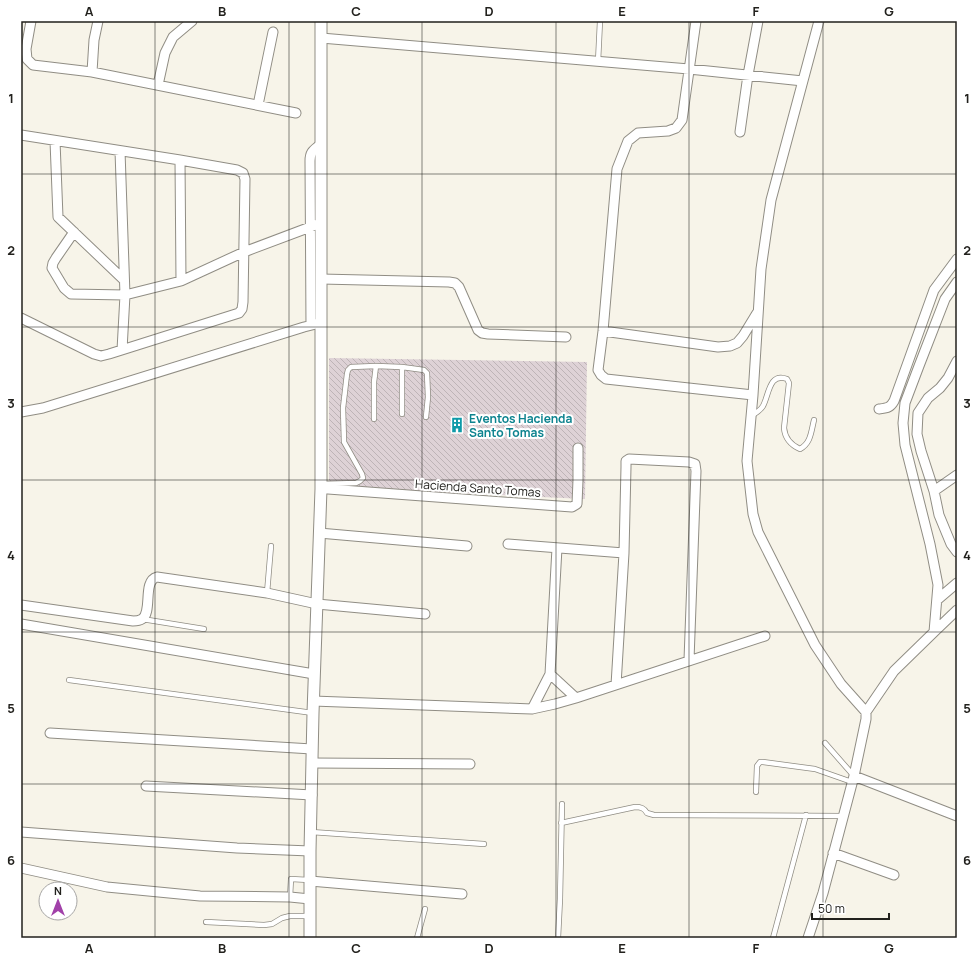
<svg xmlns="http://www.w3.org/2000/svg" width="978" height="959" font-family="Manrope,sans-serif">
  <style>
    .building { fill: url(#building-back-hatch) }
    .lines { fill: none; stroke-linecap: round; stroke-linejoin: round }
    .service-casing { stroke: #908d84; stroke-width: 6 }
    .minor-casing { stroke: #908d84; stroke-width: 11 }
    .tertiary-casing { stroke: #908d84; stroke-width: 13 }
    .service { stroke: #fff; stroke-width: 4.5 }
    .minor { stroke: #fff; stroke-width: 9 }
    .tertiary { stroke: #fff; stroke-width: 11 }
    .grid { fill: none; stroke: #22211d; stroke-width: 1; stroke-opacity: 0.55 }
    .labels { text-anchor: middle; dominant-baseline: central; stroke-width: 4; stroke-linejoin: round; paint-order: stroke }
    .culture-label { font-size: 12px; font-weight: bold; fill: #0d838f; stroke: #fff; text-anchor: start }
    .street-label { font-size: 12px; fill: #22211d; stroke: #fff }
    .neatline { fill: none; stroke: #22211d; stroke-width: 1.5 }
    .grid-label { font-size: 13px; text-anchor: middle; font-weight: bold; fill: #22211d }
  </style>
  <defs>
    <pattern id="building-back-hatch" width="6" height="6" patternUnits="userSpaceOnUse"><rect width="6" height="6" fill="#ded2d6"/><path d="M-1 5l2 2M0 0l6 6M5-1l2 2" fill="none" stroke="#beb4b7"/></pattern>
  </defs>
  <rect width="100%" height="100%" fill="#f7f4e9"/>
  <path class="building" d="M329 358 587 362 585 499 329 487Z"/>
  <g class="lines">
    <g class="service-casing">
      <path id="service" d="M598 62 600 21
        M376 366 402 367V414
        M402 367 424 370 427 373 428 397 426 417
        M751 416C756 413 760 411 763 406 769 395 769 372 787 379L789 383 784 428C785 439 791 445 800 449 811 443 811 432 814 420
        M321 484 356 483 360 481 363 478 362 474 344 442 343 408 347 374 348 370 351 367 376 366 374 382V419
        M267 593 271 546
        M142 619 204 629
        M69 680 313 713
        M825 743 854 776
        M756 792 757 766 760 762H763L815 769 852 782
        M561 823 635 807C641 807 644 808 647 813L654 815 843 816
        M311 832 484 844
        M290 897 291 879 309 880
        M206 922 264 925 272 924 282 918 290 916H310
        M417 938 425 909
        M558 938 560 899 562 804
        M773 938 806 815"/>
    </g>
    <g class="minor-casing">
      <path id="minor" d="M31 21 26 49 27 59 33 65 92 72 296 113
        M696 21 682 120 676 128 668 131 638 133 628 141 617 169 603 331 598 370 601 375 606 379 753 395
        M819 21 771 200 761 269 753 395 747 461 753 514 758 532 815 645 841 684 866 712
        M321 38 689 69 803 81
        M92 72 94 40 98 21
        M158 85 165 53 173 37 192 21
        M258 105 273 32
        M740 132 748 75 758 21
        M21 135 180 160 237 170 243 173 245 179 243 302 242 309 239 313 109 354 101 356 94 354 21 318
        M55 141 58 217 124 280
        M120 151 125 295 122 350
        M180 160 181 281 244 252 321 223
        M74 232 56 258 53 263 52 268 64 288 71 294 125 295 181 281
        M321 279 449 282 455 283 459 287 478 330 482 333 488 334 566 337
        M311 325 310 161C310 151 314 150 321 144
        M603 331 718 347 730 346 737 343 743 336 757 313
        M957 361 948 378 940 388 928 398 918 413 917 434 921 451 934 491 939 515 951 544 957 552
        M879 409C887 408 890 408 894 401L934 290 957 259
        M21 412 43 408 304 327 320 323
        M321 489H328L572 507 577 504 578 480V448
        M934 491 957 475
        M319 533 467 546
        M508 544 624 553
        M937 600 957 583
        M21 605 133 621C136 621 139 621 142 619 153 612 142 581 157 577L267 593 317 604 425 614
        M21 624 314 674
        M934 632 957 610
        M550 674 576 698
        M616 685 624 553 626 467V461L629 459 689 462 695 464 696 471 689 660
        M313 701 532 709 555 704 576 698 765 636
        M532 709 550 674 557 548
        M50 733 312 749
        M312 763 470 764
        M854 776 957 816
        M146 786 312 795
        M21 832 237 848 310 851
        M833 853 894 875
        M21 868 107 887 200 896 290 897 310 899
        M310 881 462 894
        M808 938 823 893 854 776 866 719V712L894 671 934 632 938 585 930 544 905 445 903 423 905 403 919 366 945 299 957 282"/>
    </g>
    <g class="tertiary-casing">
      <path id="tertiary" d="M310 938V851L313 713 321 489V21"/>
    </g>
    <use href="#service" class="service"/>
    <use href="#minor" class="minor"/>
    <use href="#tertiary" class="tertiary"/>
  </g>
  <path class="grid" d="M155 21V938M289 21V938M422 21V938M556 21V938M689 21V938M823 21V938M21 174H957M21 327H957M21 480H957M21 632H957M21 784H957"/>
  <defs>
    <g id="building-bare" transform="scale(1.2)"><path d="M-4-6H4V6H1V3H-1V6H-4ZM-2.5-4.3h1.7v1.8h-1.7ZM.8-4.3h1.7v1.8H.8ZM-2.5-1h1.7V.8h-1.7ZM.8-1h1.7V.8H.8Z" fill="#0f9aa8" stroke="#fff" stroke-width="2.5" paint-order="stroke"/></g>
  </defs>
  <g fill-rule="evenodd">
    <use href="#building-bare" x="457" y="425"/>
  </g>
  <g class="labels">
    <g class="culture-label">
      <text x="469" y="418">Eventos Hacienda<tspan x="469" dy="14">Santo Tomas</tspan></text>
    </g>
    <g class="street-label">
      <text transform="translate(478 488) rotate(4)">Hacienda Santo Tomas</text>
    </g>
  </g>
  <rect width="978" height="959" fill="none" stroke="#ffffff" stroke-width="44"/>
  <g transform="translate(58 901)"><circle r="19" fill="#ffffff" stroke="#a7a6a5"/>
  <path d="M0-3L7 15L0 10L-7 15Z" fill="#a141a9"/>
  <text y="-6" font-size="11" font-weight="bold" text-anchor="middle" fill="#22211d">N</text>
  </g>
  <path d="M812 913v6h77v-6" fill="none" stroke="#22211d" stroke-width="2"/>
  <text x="818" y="913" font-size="12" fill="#22211d" stroke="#ffffff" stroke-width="3" paint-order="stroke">50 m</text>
  <rect x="22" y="22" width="934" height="915" class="neatline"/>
  <g class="grid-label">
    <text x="89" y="16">A</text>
    <text x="222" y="16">B</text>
    <text x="356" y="16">C</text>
    <text x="489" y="16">D</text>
    <text x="622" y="16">E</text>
    <text x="756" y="16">F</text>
    <text x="889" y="16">G</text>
    <text x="11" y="103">1</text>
    <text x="967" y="103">1</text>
    <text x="11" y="255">2</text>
    <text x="967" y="255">2</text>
    <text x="11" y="408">3</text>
    <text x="967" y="408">3</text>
    <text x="11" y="560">4</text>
    <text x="967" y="560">4</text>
    <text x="11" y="713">5</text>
    <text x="967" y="713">5</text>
    <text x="11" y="865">6</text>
    <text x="967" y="865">6</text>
    <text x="89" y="953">A</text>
    <text x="222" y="953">B</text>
    <text x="356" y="953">C</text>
    <text x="489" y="953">D</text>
    <text x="622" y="953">E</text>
    <text x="756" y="953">F</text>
    <text x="889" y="953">G</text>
  </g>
</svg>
